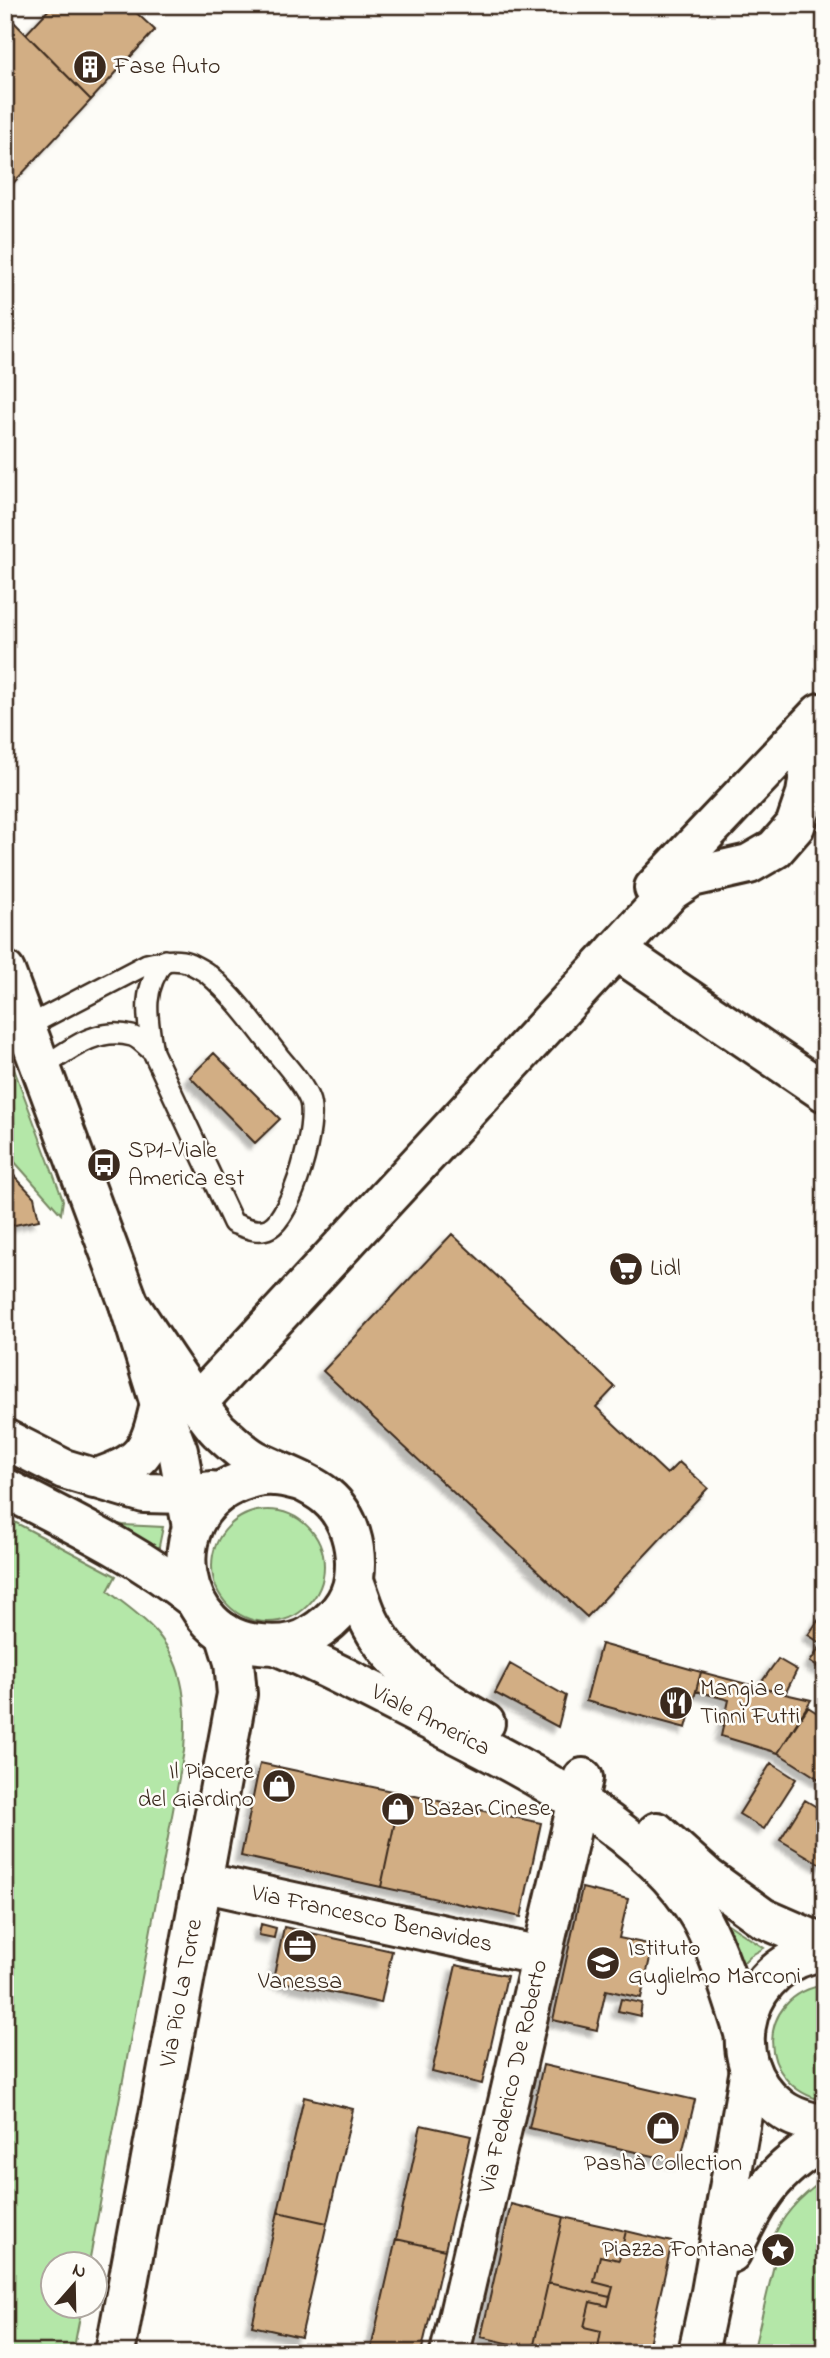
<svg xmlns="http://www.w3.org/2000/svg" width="830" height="2358" font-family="'Indie Flower',sans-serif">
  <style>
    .green { fill: #b4e7a8; stroke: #788863; stroke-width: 2 }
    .building { fill: #d2ae84; stroke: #3b2a1e; stroke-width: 2; filter: url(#shadow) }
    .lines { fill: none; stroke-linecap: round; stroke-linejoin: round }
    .service-casing { stroke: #3b2a1e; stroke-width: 24 }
    .minor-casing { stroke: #3b2a1e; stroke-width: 44 }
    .secondary-casing { stroke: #3b2a1e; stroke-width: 44 }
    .service { stroke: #fdfcf7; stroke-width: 19 }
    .minor { stroke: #fdfcf7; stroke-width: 38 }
    .secondary { stroke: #fdfcf7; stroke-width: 38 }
    .labels { text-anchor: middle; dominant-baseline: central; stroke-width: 5; stroke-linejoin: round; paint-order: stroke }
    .poi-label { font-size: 24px; fill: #3b2a1e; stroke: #fdfcf7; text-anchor: start }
    .street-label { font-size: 24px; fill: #3b2a1e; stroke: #fdfcf7 }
  </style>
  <defs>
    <filter id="shadow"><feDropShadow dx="-6" dy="6" stdDeviation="2" flood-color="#0004"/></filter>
  </defs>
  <rect width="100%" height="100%" fill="#fdfcf7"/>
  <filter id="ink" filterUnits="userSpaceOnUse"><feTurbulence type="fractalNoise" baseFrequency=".0143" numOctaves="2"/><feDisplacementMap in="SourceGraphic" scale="14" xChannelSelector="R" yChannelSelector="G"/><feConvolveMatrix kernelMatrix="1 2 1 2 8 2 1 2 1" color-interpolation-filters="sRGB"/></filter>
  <g filter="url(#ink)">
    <path class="green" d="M5 1045 63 1200 61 1214 5 1151Z
      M212 1566a56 56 0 1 1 112 0a56 56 0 1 1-112 0Z
      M5 1517 116 1576 108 1591C124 1604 144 1617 157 1633 186 1668 187 1708 184 1751L89 2263 52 2264V2306H82L73 2353H5Z
      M104 1521 123 1525 163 1527 158 1551Z
      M719 1918 764 1948 750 1956 739 1967Z
      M825 1985V2101C754 2086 755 1995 825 1985Z
      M825 2179V2353H753L779 2244 772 2241C782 2214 802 2195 825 2179Z"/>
    <path class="building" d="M53 5H128L155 30 91 100 26 34Z
      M5 13 91 100 5 192Z
      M214 1053 280 1119 255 1143 190 1077Z
      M5 1166 34 1197 39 1220 5 1227Z
      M452 1234 615 1387 596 1407 667 1474 679 1462 708 1488 587 1617 323 1371Z
      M822 1615 825 1617V1672L810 1662 822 1644 808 1635Z
      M601 1644 701 1672 686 1728 586 1701Z
      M778 1659 797 1670 785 1694 758 1687Z
      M510 1664 566 1696 558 1727 495 1693Z
      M701 1672 785 1694 811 1700 778 1753 721 1736 729 1700 696 1691Z
      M808 1707 825 1718V1783L778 1753Z
      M260 1763 401 1793 381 1887 241 1856Z
      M771 1763 796 1779 764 1829 739 1814Z
      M401 1793 541 1823 521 1917 381 1887Z
      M805 1800 825 1812V1861L822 1865 780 1840Z
      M582 1888 628 1899 619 1938 653 1945 641 1998 606 1990 597 2030 553 2020Z
      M261 1924 276 1928 274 1938 259 1935Z
      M284 1927 392 1951 381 2003 273 1980Z
      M456 1965 507 1976 482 2084 432 2072Z
      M621 1999 642 2003 640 2016 618 2011Z
      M543 2065 695 2100 680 2162 529 2128Z
      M304 2097 353 2109 327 2223 278 2212Z
      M421 2125 471 2136 445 2250 396 2239Z
      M511 2204 563 2217 533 2349 481 2337Z
      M278 2212 327 2223 301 2337 252 2326Z
      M563 2217 626 2231 619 2260 600 2256 594 2282 613 2287 610 2297 548 2283Z
      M626 2231 672 2242 647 2353H597L601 2331 584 2327 590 2302 608 2306 613 2287 594 2282 600 2256 619 2260Z
      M396 2239 445 2250 432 2307 421 2353H370Z
      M548 2283 610 2297 608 2306 590 2302 584 2327 601 2331 597 2353H549L533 2349Z"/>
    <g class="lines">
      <g class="service-casing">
        <path id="service" d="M26 1027 147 964C161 961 176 958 189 963 195 966 203 970 208 974 235 997 257 1028 278 1055 289 1069 303 1084 309 1099 319 1123 292 1217 269 1228 258 1234 244 1227 233 1223L153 1052C147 1047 139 1038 132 1036 97 1026 69 1050 42 1068
          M153 1052C147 1016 141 990 165 960"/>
      </g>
      <g class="minor-casing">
        <g id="minor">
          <path d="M654 888 820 713"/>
          <path d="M616 950 825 1092"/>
          <path d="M197 1403 671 891 692 877 749 864 775 849 795 826 806 794 813 748 825 726"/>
          <path id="s1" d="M201 1882 541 1956"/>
          <path id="s2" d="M115 2353 237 1694 234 1662 225 1633"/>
          <path id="s3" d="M450 2353 583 1778"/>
        </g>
      </g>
      <g class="secondary-casing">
        <g id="secondary">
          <path d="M5 971 129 1304 160 1404 178 1451 192 1527"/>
          <path d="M129 1304C151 1336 172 1370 195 1401 203 1410 210 1421 218 1430 229 1440 242 1453 255 1460 278 1472 306 1480 326 1496 350 1516 358 1549 354 1578 351 1603 332 1622 311 1635 296 1645 278 1646 260 1644 177 1638 159 1519 233 1485 246 1479 260 1475 274 1476 283 1476 292 1479 300 1481"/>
          <path d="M5 1439 64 1469 144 1493 187 1494 211 1491"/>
          <path d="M94 1479C143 1463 149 1453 160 1404"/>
          <path d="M5 1488C70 1522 137 1553 194 1599"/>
          <path d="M354 1581C360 1595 364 1612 372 1626 396 1670 441 1699 485 1723"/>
          <path id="s4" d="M278 1646C330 1668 380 1695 431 1721 519 1766 651 1830 701 1919 720 1955 732 1995 744 2033"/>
          <path d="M657 1832 708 1878 763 1918 825 1945"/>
          <path d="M825 1951C746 1960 715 2059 780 2108 793 2118 809 2122 825 2125"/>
          <path d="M731 2253C756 2200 772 2170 825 2140"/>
          <path d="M698 2353 711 2292 750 2069"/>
        </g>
      </g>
      <use href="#service" class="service"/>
      <use href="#minor" class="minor"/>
      <use href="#secondary" class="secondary"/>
    </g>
  </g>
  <defs>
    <g id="building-disc" transform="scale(1.75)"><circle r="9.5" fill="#3b2a1e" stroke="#fdfcf7"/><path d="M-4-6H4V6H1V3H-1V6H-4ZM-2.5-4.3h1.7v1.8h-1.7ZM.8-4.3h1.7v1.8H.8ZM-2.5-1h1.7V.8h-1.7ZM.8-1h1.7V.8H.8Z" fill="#fff"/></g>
    <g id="bus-disc" transform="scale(1.75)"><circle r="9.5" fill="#3b2a1e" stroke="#fdfcf7"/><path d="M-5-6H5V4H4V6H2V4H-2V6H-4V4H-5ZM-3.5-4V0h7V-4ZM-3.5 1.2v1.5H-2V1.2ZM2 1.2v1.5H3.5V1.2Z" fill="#fff"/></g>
    <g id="supermarket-disc" transform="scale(1.75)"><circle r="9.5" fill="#3b2a1e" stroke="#fdfcf7"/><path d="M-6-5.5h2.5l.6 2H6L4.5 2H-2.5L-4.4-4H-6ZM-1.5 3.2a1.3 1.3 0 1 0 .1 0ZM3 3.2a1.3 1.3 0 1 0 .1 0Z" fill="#fff"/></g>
    <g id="restaurant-disc" transform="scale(1.75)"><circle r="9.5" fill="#3b2a1e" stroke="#fdfcf7"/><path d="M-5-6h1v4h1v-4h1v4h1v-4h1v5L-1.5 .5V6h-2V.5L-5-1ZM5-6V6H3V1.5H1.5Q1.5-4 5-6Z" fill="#fff"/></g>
    <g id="shop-disc" transform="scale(1.75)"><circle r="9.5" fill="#3b2a1e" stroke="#fdfcf7"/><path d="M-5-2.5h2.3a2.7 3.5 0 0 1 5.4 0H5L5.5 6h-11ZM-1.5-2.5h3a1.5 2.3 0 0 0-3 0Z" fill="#fff"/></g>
    <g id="office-disc" transform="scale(1.75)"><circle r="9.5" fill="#3b2a1e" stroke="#fdfcf7"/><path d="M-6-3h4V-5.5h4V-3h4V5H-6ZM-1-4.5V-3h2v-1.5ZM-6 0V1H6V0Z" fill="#fff"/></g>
    <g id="school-disc" transform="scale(1.75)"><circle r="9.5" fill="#3b2a1e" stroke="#fdfcf7"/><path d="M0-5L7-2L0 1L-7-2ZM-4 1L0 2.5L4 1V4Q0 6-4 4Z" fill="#fff"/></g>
    <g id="sight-disc" transform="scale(1.75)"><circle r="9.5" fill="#3b2a1e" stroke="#fdfcf7"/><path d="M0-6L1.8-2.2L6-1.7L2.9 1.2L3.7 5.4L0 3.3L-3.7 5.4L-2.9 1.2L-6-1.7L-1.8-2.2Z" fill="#fff"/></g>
  </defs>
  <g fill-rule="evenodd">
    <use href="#building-disc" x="90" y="67"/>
    <use href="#bus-disc" x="104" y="1165"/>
    <use href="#supermarket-disc" x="626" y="1269"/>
    <use href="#restaurant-disc" x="676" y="1703"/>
    <use href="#shop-disc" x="279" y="1786"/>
    <use href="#shop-disc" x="398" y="1809"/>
    <use href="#office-disc" x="300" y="1946"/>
    <use href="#school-disc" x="603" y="1963"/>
    <use href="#shop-disc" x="663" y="2128"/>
    <use href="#sight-disc" x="778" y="2250"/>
  </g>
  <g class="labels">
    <g class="poi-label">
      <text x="114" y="67">Fase Auto</text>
      <text x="128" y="1151">SP1-Viale<tspan x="128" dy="28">America est</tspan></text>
      <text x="650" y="1269">Lidl</text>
      <text x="700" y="1689">Mangia e<tspan x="700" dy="28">Tinni Futti</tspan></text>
      <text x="254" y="1772" text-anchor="end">Il Piacere<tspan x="254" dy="28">del Giardino</tspan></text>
      <text x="422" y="1809">Bazar Cinese</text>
      <text x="628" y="1949">Istituto<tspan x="628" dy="28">Guglielmo Marconi</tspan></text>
      <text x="300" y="1982" text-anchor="middle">Vanessa</text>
      <text x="663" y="2164" text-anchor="middle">Pashà Collection</text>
      <text x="754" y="2250" text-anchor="end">Piazza Fontana</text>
    </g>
    <g class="street-label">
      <text stroke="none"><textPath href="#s4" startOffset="170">Viale America</textPath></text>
      <text stroke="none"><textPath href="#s1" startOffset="175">Via Francesco Benavides</textPath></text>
      <text stroke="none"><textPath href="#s2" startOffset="366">Via Pio La Torre</textPath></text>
      <text stroke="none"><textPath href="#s3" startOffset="284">Via Federico De Roberto</textPath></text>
    </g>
  </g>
  <rect width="830" height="2358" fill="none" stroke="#fdfcf7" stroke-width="28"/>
  <rect x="14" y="14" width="802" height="2330" fill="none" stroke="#3b2a1e" stroke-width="2.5" filter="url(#ink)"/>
  <g transform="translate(74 2285) rotate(20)"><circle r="33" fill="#fdfcf7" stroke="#afa8a0" stroke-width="2"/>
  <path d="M0-5L12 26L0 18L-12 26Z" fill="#3b2a1e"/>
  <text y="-10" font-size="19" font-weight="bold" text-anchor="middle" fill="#3b2a1e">N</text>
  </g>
</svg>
